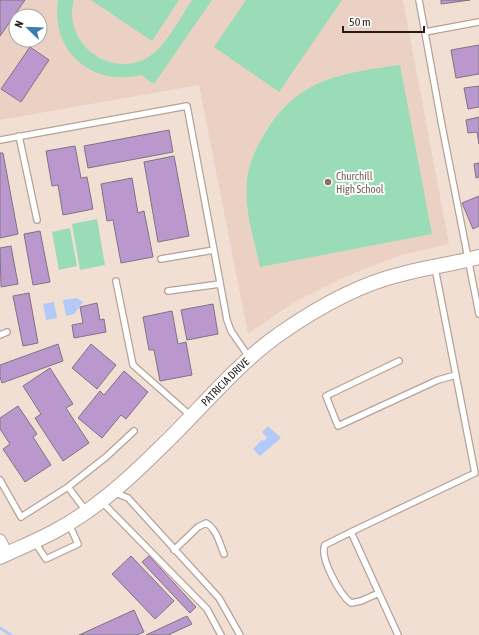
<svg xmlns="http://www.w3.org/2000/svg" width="479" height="635" font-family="'Asap Condensed',sans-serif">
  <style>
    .built { fill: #ebd1c3; fill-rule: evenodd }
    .green { fill: #9bdcb8 }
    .water { fill: #b3c9f7 }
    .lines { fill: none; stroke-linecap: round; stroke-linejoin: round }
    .stream { stroke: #b3c9f7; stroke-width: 3 }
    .building { fill: #ba98ce; stroke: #7d7483 }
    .service-casing { stroke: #b4a398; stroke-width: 8 }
    .minor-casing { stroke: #b4a398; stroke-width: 13 }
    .tertiary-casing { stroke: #b4a398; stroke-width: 16 }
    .service { stroke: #fff; stroke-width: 5.5 }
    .minor { stroke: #fff; stroke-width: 11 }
    .tertiary { stroke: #fff; stroke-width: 14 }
    .education-dot { fill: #8d6e63; stroke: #fff; stroke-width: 1.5 }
    .labels { text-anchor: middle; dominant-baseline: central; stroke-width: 4; stroke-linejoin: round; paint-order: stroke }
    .education-label { font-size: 11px; fill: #785e54; stroke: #fff; text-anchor: start }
    .street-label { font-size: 11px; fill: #231c18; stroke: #fff }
  </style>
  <rect width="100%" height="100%" fill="#f2dfd4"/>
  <path class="built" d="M0 0H403L449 244 401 255 347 276 293 303 248 334 199 85 0 120ZM16 16H40V40H16Z"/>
  <path class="green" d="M58 0H74C62 41 107 78 145 59 166 48 179 19 192 0H212L154 84 141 75C91 87 50 51 58 0Z
    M91 0H179L152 41Z
    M246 0H342L279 92 214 47Z
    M400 65 432 234 260 267C254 239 244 210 247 181 248 165 256 148 264 135 296 79 341 73 400 65Z
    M97 219 105 265 80 270 72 224Z
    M70 228 77 266 59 270 52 232Z"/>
  <path class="water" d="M77 298 83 302 74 314 66 316 63 300Z
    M54 302 57 318 46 320 43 304Z
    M268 426 281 438 260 456 253 449 262 440 264 441 267 438 262 432Z"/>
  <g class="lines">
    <path class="stream" d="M0 628 11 635"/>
  </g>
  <path class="building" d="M0 0H25L0 36Z
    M441 0H470L441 4Z
    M479 45V74L456 78 451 50Z
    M30 47 49 60 21 102 1 89Z
    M479 86V107L468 109 464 88Z
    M479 117V144L477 132 468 133 466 120Z
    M169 130 173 152 88 168 84 146Z
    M75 146 81 178 87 177 93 209 63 215 58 185 52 186 46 151Z
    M0 153H3L18 234 0 238Z
    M174 156 189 236 158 242 144 162Z
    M479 163V177L476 178 474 164Z
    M132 178 138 213 144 211 153 257 121 263 113 220 107 221 101 184Z
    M479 196V226L473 229 462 203Z
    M40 231 50 282 33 285 24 234Z
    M11 246 18 284 1 287 0 248Z
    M29 293 38 343 23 346 13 296Z
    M97 303 100 320 104 319 106 332 74 338 72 325 83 323 80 307Z
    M213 304 218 334 187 340 181 310Z
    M172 311 178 344 186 342 192 375 160 381 154 350H149L143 317Z
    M58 344 63 361 2 383 0 377V365Z
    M91 344 116 365 97 389 72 368Z
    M50 368 73 404 66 408 89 443 63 461 35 418 41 414 23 386Z
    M124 371 148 392 126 419 121 415 102 438 78 418 100 391 104 395Z
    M18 406 37 434 33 437 51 465 25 482 3 449 10 444 0 429V418Z
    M131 556 174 601 155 619 112 574Z
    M149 556 196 607 190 613 142 562Z
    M134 610 144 632 137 635H79Z
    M187 616 192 624 168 635H146Z"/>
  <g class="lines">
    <g class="service-casing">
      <path id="service" d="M419 0 442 126 479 314
        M425 32 479 22
        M19 136 37 220
        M0 140 187 106 227 320 231 331 249 357
        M161 259 214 250
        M116 281 133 365 191 416
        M168 291 220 284
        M0 335 7 332
        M399 361 326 396 338 426 438 380 456 375
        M0 480 21 517 68 487 106 457 134 431
        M68 487 86 511
        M113 492 128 498 219 598 240 635
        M101 501 207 609 221 635
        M351 532 325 545C319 557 340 595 351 603L361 601 379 593
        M34 541 46 559 78 544 69 524
        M174 550 198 527 206 523C216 528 220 544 224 554
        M398 635 351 532 475 473 435 268"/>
    </g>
    <g class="minor-casing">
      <path id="minor" d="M0 540 7 553"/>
    </g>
    <g class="tertiary-casing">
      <g id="tertiary">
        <path id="s1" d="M0 557C19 548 39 540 57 530 96 509 130 478 161 447 201 409 235 365 281 333 317 308 359 284 402 274 428 267 454 264 479 257"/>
      </g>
    </g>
    <use href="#service" class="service"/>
    <use href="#minor" class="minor"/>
    <use href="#tertiary" class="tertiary"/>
  </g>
  <circle class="education-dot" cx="328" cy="182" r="4"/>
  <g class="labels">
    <g class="education-label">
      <text x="336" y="176">Churchill<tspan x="336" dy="13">High School</tspan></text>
    </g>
    <g class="street-label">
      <text stroke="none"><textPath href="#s1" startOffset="288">PATRICIA DRIVE</textPath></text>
    </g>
  </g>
  <g transform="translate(28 28) rotate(293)"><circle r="19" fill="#ffffff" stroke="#a7a4a3"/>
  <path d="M0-3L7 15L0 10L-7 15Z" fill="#387eb3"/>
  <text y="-6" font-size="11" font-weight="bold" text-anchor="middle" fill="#231c18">N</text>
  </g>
  <path d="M343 26v6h81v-6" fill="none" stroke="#231c18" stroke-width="2"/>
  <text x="349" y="26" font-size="12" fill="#231c18" stroke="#ffffff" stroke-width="3" paint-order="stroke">50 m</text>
</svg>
